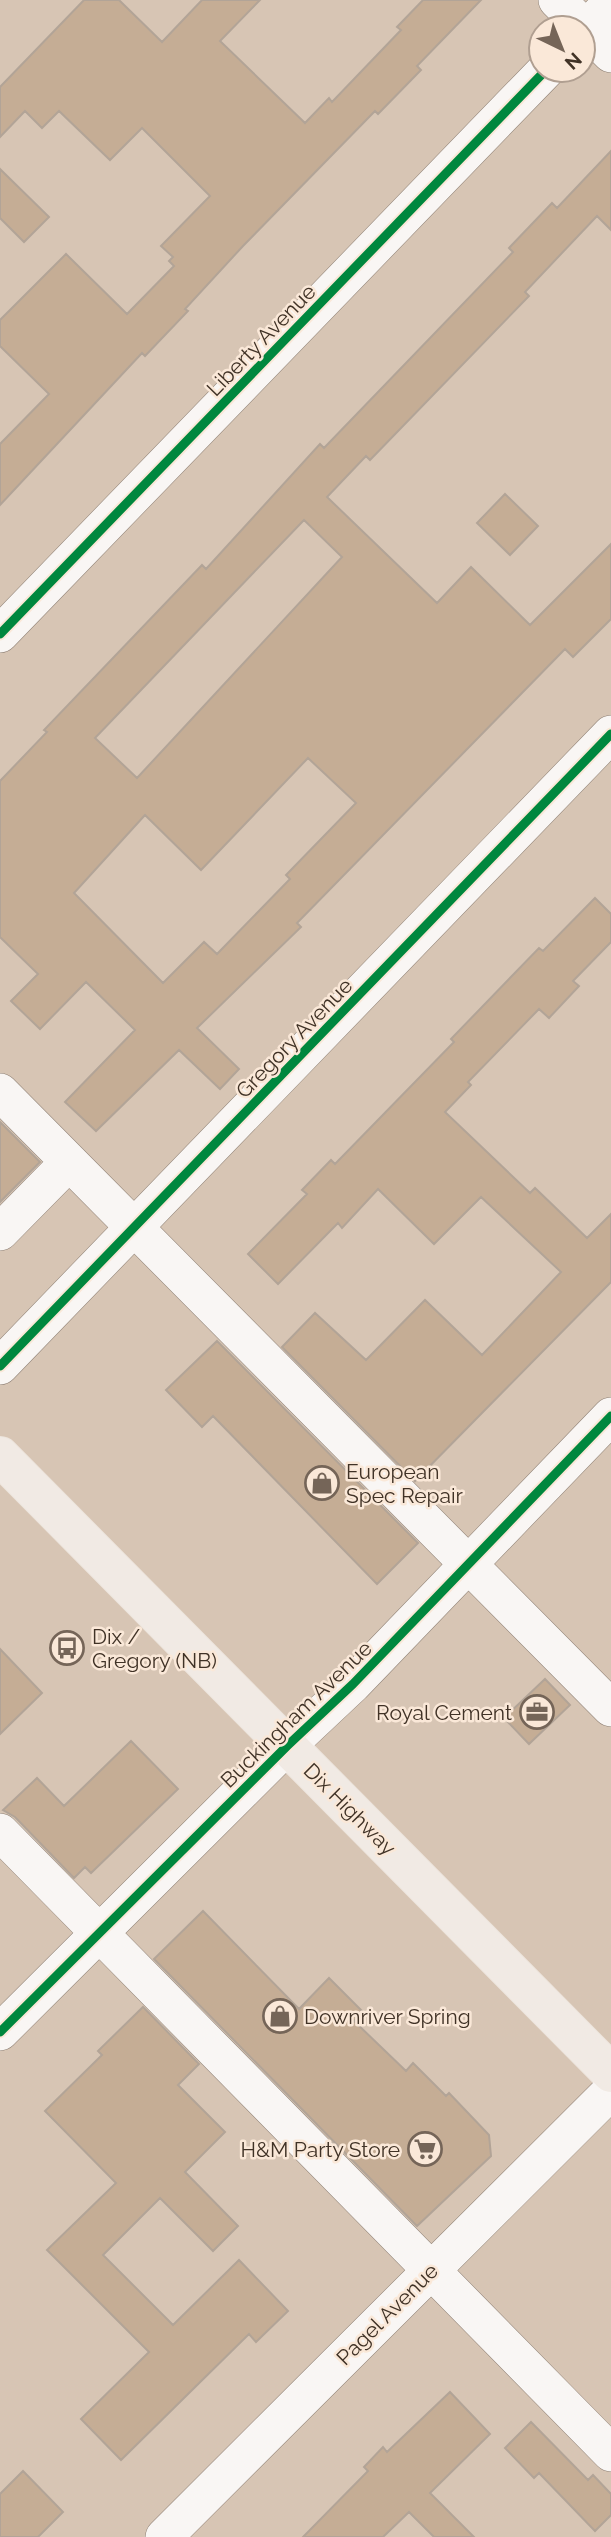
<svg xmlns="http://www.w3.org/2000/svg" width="611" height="2537" font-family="Raleway,sans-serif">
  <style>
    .building { fill: #c5ad95; stroke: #b2a497; stroke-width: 2; fill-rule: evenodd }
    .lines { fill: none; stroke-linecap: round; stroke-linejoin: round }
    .minor-casing { stroke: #908276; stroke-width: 38 }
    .major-casing { stroke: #ede5dd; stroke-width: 40 }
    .minor { stroke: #f9f6f4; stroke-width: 37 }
    .major { stroke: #f1eae4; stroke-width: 38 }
    .cycleway-casing { stroke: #fae8d8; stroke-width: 13 }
    .cycleway { stroke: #00873e; stroke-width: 9 }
    .labels { text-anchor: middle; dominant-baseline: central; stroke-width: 5; stroke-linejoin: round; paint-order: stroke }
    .street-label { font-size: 21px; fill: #403226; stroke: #fae8d8 }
    .poi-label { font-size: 21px; fill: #403226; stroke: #fae8d8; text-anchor: start }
  </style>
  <rect width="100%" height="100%" fill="#d7c5b4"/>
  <path class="building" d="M84 0H119L162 42 202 0H260L220 41 305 123 329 98 332 102 401 30 397 27 423 0H481L417 66 421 70 378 114 375 111 243 246 185 309 188 311 145 356 142 353 0 505V444L49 394 0 346V320L66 254 127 314 174 266 169 261 173 257 161 246 210 196 142 128 110 160 59 111 42 128 25 111 0 137V87Z
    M611 151V230L597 216 525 292 529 296 370 460 366 456 327 497 437 603 471 567 530 625 611 544V619L573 657 565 649 297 923 301 927 197 1028 239 1069 220 1089 179 1050 96 1131 65 1102 135 1030 86 982 40 1029 11 1001 38 974 0 937V781L47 732 44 730 202 565 206 569 320 444 324 448 513 252 509 248 552 203 557 208ZM304 520 342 557 137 778 95 738ZM308 758 356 803 286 875 290 879 217 954 204 942 163 983 74 893 145 815 201 870Z
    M0 169 49 217 24 242 0 218Z
    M505 494 538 526 510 555 477 523Z
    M595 898 611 914V942L573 981 579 986 549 1018 539 1009 468 1082 471 1085 445 1112 530 1193 535 1188 587 1238 611 1214V1282L415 1481 282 1347 315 1313 366 1360 425 1300 482 1355 561 1272 481 1197 434 1244 378 1189 342 1228 338 1223 278 1284 248 1254 307 1194 302 1190 331 1160 335 1164 454 1042 451 1039 539 948 543 951Z
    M0 1122 40 1162 0 1202Z
    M217 1341 418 1543 377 1584 213 1416 202 1427 166 1390Z
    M0 1649 42 1693 0 1734Z
    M545 1679 570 1705 529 1744 504 1718Z
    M131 1741 178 1789 91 1873 85 1867 74 1878 15 1817 3 1810 37 1778 64 1806Z
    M203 1911 299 2009 329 1978 363 2012 354 2021 406 2071 413 2063 446 2096 449 2093 489 2135 491 2156 417 2226 154 1959Z
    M143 2007 199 2064 178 2085 225 2132 185 2172 238 2226 213 2251 160 2198 103 2255 173 2325 239 2260 288 2311 256 2342 249 2334 121 2460 81 2419 149 2352 47 2250 116 2183 45 2111 102 2055 98 2051Z
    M450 2392 490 2434 430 2493 474 2537H434L409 2512 383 2537H303L368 2471 364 2467 383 2447 387 2452Z
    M531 2422 588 2480 593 2475 611 2494V2515L595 2531 539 2473 534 2478 505 2448Z
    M23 2471 63 2512 38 2537H0V2494Z"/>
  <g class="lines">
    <g class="minor-casing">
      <path id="minor" d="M557 0 611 54
        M583 32 611 3
        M0 634 546 70
        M0 1092 611 1708
        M0 1232 69 1162
        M0 1366 611 734
        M0 1832 611 2453
        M0 2032 287 1746 353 1684 611 1416
        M164 2537 611 2091"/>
    </g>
    <g class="major-casing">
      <path id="major" d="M0 1456 611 2073"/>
    </g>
    <use href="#minor" class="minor"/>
    <use href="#major" class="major"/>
    <g class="cycleway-casing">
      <path id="cycleway" d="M0 634 546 70
        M0 1366 611 734
        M0 2032 287 1746 353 1684 611 1416"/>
    </g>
    <use href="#cycleway" class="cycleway"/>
  </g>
  <defs>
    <g id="shop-ring" transform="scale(1.75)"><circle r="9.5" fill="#fae8d8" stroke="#756558" stroke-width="1.5"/><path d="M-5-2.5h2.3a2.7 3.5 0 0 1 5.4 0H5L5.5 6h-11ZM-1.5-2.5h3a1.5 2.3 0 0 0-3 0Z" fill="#756558"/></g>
    <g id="bus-ring" transform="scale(1.75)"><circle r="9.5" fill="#fae8d8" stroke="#756558" stroke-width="1.5"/><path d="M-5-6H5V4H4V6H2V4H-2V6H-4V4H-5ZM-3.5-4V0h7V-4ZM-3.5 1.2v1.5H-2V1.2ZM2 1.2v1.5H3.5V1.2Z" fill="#756558"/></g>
    <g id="office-ring" transform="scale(1.75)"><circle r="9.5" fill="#fae8d8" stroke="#756558" stroke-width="1.5"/><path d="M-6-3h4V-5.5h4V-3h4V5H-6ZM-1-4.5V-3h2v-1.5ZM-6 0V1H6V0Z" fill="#756558"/></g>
    <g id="supermarket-ring" transform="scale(1.75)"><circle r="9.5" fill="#fae8d8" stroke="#756558" stroke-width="1.5"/><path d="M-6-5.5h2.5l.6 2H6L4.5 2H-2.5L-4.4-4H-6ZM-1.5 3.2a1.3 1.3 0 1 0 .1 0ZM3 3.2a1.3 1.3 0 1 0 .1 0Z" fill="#756558"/></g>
  </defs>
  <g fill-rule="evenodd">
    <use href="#shop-ring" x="322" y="1483"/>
    <use href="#bus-ring" x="67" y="1648"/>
    <use href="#office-ring" x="537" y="1712"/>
    <use href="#shop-ring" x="280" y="2016"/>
    <use href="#supermarket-ring" x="425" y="2149"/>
  </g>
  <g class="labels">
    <g class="street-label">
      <text transform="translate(261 340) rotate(-46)">Liberty Avenue</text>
      <text transform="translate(294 1038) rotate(-46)">Gregory Avenue</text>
      <text transform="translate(296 1714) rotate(-44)">Buckingham Avenue</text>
      <text transform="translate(350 1809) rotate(45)">Dix Highway</text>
      <text transform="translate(387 2314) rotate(-45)">Pagel Avenue</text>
    </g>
    <g class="poi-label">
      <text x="346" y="1471">European<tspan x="346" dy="24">Spec Repair</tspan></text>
      <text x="92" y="1636">Dix /<tspan x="92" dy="24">Gregory (NB)</tspan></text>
      <text x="512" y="1712" text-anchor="end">Royal Cement</text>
      <text x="304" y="2016">Downriver Spring</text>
      <text x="400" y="2149" text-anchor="end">H&amp;M Party Store</text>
    </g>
  </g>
  <g transform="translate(562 49) rotate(137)"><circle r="33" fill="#fae8d8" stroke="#b09f91" stroke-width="2"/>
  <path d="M0-5L12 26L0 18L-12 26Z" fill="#756558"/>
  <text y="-10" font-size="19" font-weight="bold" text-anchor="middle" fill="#403226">N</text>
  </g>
</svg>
